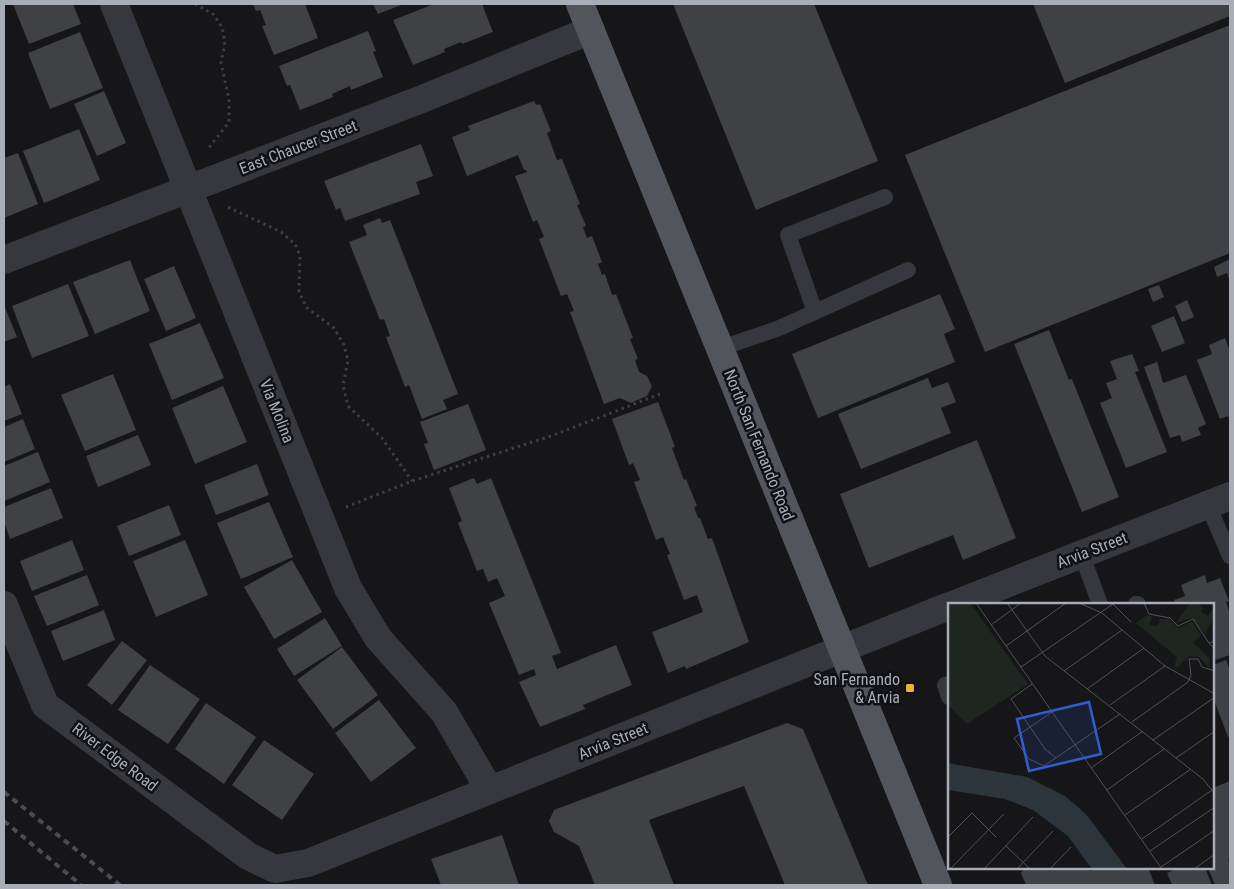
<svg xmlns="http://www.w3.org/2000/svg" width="1234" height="889" font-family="'Roboto Condensed',sans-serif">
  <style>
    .building { fill: #404145 }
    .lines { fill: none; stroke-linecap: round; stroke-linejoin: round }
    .path { stroke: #3d3f44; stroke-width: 3; stroke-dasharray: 2.5 4; stroke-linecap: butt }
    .lane { stroke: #37383d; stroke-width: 16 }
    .street { stroke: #37383d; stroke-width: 28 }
    .primary { stroke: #53555c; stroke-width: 28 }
    .rail { stroke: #4a4c52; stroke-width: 4; stroke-dasharray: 6 5; stroke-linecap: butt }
    .poi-dot { fill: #f2b134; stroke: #111113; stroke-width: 2 }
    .labels { text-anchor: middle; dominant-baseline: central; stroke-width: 5; stroke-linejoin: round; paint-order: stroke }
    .street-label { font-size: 16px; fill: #a8adb8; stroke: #111113 }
    .poi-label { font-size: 16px; fill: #a8adb8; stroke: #111113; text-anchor: end }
    .inset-road { fill: none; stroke: #505258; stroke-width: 1 }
    .view { fill: #325cd3; fill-opacity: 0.15; stroke: #325cd3; stroke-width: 2.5 }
    .inset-edge { fill: none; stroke: #a8adb8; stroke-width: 2.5 }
  </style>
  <rect width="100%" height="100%" fill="#161618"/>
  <path class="building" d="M13 4H73L81 24 29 44Z
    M253 4H305L318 38 274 55 262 26 266 25 260 10 256 11Z
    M373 4H404L378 14Z
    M434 4H482L493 32 462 44 461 42 444 49 445 52 413 65 393 20Z
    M673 4H814L878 161 756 210Z
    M1033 4H1230V16L1065 83Z
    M1230 25V253L985 352 905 155Z
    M368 31 376 51 373 52 383 77 351 90 350 86 332 94 333 97 300 110 290 85 287 86 279 66Z
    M80 32 103 88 50 109 28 53Z
    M104 91 126 143 97 156 74 104Z
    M534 101 536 105 540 104 551 131 547 133 557 160 562 159 580 204 577 205 586 226 583 227 587 238 592 236 602 262 598 264 602 275 605 274 612 295 616 294 633 338 630 339 638 359 635 360 639 372 647 376 652 386 647 396 631 403 620 398 604 404 570 312 574 311 567 294 561 296 539 239 544 237 537 220 533 222 515 176 527 172 526 170H524L518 155 467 176 452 137 470 130 468 126Z
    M79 129 100 180 44 203 23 151Z
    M421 144 433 176 416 182 420 194 345 221 340 208 336 210 324 181Z
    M18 153 38 204 4 218V158Z
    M380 218 382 223 390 220 458 394 443 400 447 409 422 419 409 385 405 387 386 337 390 336 384 319 380 320 349 242 367 235 363 225Z
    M1230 259V281L1227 273 1217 277 1214 267Z
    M130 260 150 311 95 334 73 282Z
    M174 266 196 318 166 331 144 279Z
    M68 284 89 336 32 358 12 306Z
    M1159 285 1164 297 1153 302 1148 289Z
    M940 294 955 329 944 334 955 362 818 418 792 354Z
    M1187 300 1194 317 1182 322 1175 306Z
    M4 305 17 337 4 342Z
    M1174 316 1185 343 1162 352 1151 326Z
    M200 323 224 378 172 400 149 344Z
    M1049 330 1069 380 1072 379 1119 497 1082 512 1014 344Z
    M1225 338 1230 352V422L1228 416 1220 419 1197 360 1212 354 1209 345Z
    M1132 354 1139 371 1135 372 1167 452 1126 468 1100 403 1112 398 1106 383 1117 379 1110 361Z
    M1157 362 1163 383 1186 375 1206 424 1198 428 1201 435 1182 442 1180 435 1170 438 1144 367Z
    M113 374 136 430 85 451 61 395Z
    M928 378 932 388 948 382 956 402 941 408 951 433 861 469 838 414Z
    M10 384 22 414 4 421V387Z
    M223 386 247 442 195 464 172 408Z
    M658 402 675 447 672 448 684 480 686 479 697 506 694 507 698 518H700L708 539 712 538 749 642 686 669 685 666 668 673 652 632 703 612 697 595 684 600 667 555 670 554 663 537 656 540 634 482 640 480 633 463 629 465 612 419Z
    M468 404 486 450 434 470 424 444 428 443 420 422Z
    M23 419 35 449 4 462V427Z
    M138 435 151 465 98 487 86 456Z
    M977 440 1016 538 963 560 953 535 869 568 840 494Z
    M38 452 50 482 4 501V466Z
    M257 464 269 495 216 515 204 485Z
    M474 478 477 484 491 478 561 653 552 656 557 669 616 645 632 685 583 705 585 709 540 727 519 682 536 675 534 669 519 675 489 603 505 596 497 578 488 582 483 569 477 571 458 523 462 521 449 488Z
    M51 488 63 518 10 539 4 522V507Z
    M269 502 293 557 241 579 217 523Z
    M169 505 181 535 129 556 117 526Z
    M72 540 84 570 32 591 20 561Z
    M185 540 208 595 156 617 133 561Z
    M292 560 322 612 274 639 244 587Z
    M87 575 99 605 47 626 34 596Z
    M1205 575 1207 583 1220 578 1229 601 1226 602 1230 614V655L1216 660 1214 656H1213V604H1175L1174 600 1185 596 1181 585Z
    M104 610 115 640 63 661 51 631Z
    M325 618 342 646 294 676 277 649Z
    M122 641 147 660 112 705 87 685Z
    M342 647 378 695 333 729 297 680Z
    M1226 660 1230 670V736L1228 737 1213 697V665Z
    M150 665 200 699 168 744 118 710Z
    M379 700 416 748 371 782 335 733Z
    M206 703 256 737 224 784 175 749Z
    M787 723 803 729 868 885H785L744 786 649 820 674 885H595L579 846 554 832 549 821 554 810Z
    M264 740 314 774 282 820 232 785Z
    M1230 781V858L1228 859 1230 864V885H1215L1208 868H1213V788Z
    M502 835 519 885H441L431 859Z
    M1025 868H1089L1090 871 1099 868H1148L1155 885H1026L1021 873 1023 869Z
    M1179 868H1205L1212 885H1172L1167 873Z"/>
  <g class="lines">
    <path class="path" d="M195 4 213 14 222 27 225 42 221 63 229 99V122L208 149
      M228 207 281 232 295 244 300 256 299 291 306 307 334 328 344 345 348 361 343 385 348 406 382 438 412 481
      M346 507 412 481 551 436 660 394"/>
    <path class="lane" d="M815 312 788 235 885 197
      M721 348 777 329 908 270
      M1208 505 1230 556
      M1081 553 1100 604
      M1136 604H1138
      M949 684 945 685 949 697"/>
    <path class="street" d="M114 4 348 588 378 638 444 712 489 789
      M4 260 422 99 591 30
      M955 604 1230 496
      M4 605 45 705 248 856 275 869 308 863 949 606"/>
    <path class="primary" d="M580 4 938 885"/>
    <path class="rail" d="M4 792 120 885
      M4 821 81 885"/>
  </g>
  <rect class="poi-dot" x="905" y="683" width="10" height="10" rx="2.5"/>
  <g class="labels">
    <g class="street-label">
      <text transform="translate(298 147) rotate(-21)">East Chaucer Street</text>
      <text transform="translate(277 411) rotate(68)">Via Molina</text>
      <text transform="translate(759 445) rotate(68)">North San Fernando Road</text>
      <text transform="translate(1092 550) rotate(-21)">Arvia Street</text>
      <text transform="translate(613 741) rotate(-22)">Arvia Street</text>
      <text transform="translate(115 757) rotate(37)">River Edge Road</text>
    </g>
    <g class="poi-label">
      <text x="900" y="679">San Fernando<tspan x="900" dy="18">&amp; Arvia</tspan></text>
    </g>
  </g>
  <g transform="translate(948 603)">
    <rect width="266" height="266" fill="#161618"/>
    <path d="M0 0H22L80 81 19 121 0 102ZM242 0H249L255 5 253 9 260 13 266 4V13L257 31 244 15 228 20ZM199 12 204 14 201 22 210 23 212 16H220L231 25 244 18 253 33 245 39 262 56 261 65 251 54 241 53 229 65 226 64 229 54 188 20Z" fill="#1e261f"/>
    <path d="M0 160 79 174 117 193 138 211 179 266H144L120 233 85 207 57 196 0 187Z" fill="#2c353c"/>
    <path class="inset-road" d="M28 0 214 266M59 0 97 53 255 176 267 191M131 0 154 10 217 63 267 91M196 0 201 11 222 15 230 23 245 16 261 40M43 22 73 0M267 38 261 40 267 47M58 43 118 0M73 64 165 1 183 19M116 68 174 27M84 81 63 96 97 146 108 155M139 86 196 45M162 102 217 63M104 109 66 135 81 156 96 163 172 111M184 119 240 79 243 72 241 56H250L254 64 267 68M205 137 267 94M228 155 267 128M143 165 195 128M159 187 216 146M177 212 243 166M0 234 24 210 48 234M194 236 264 187M58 243 82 266M202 248 267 204M213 264 267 227M2 266 56 211M36 266 85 214M69 266 105 228M102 266 123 244M246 266 267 251"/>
    <path class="view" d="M141 99 153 151 81 168 69 116Z"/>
    <rect width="266" height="266" class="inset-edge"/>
  </g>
  <rect width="1234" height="889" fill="none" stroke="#a8adb8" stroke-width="10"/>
</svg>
